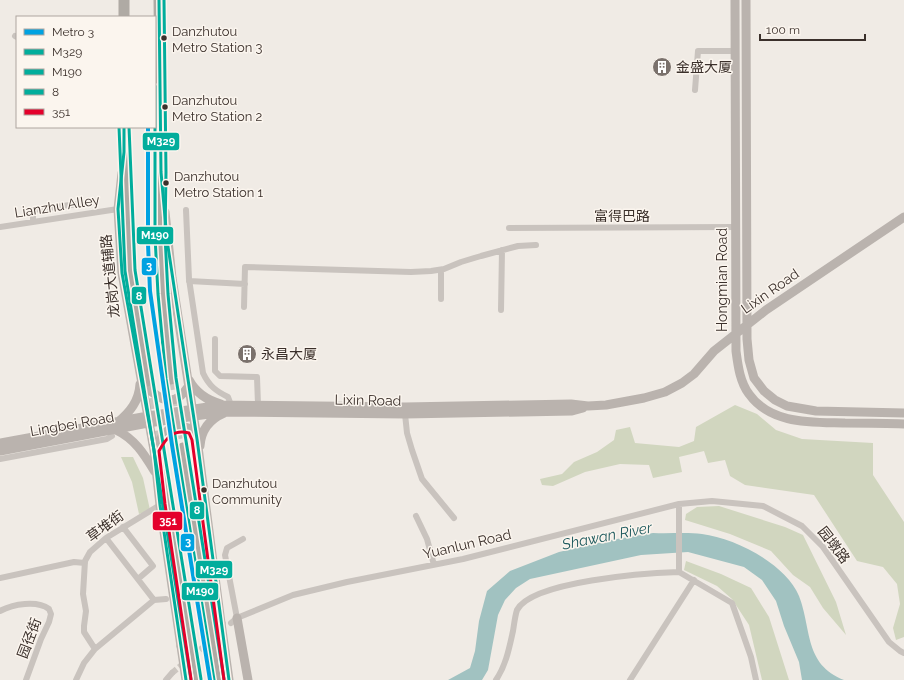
<svg xmlns="http://www.w3.org/2000/svg" width="904" height="680" font-family="Raleway,'Noto Sans SC',sans-serif">
  <style>
    .green { fill: #d1d6bf }
    .water { fill: #a1c2c1 }
    .lines { fill: none; stroke-linecap: round; stroke-linejoin: round }
    .street-tunnel { stroke: #ccc6c0; stroke-width: 6; stroke-dasharray: 6 3; stroke-linecap: butt }
    .highway-tunnel { stroke: #ccc6c0; stroke-width: 11; stroke-dasharray: 11 5.5; stroke-linecap: butt }
    .street { stroke: #c9c3be; stroke-width: 6 }
    .secondary { stroke: #bab3ae; stroke-width: 9 }
    .highway { stroke: #afaaa4; stroke-width: 11 }
    .secondary-bridge { stroke: #bab3ae; stroke-width: 9 }
    .highway-bridge { stroke: #afaaa4; stroke-width: 11 }
    .bus-1-casing { stroke: #fbf5ee; stroke-width: 6 }
    .bus-2-casing { stroke: #fbf5ee; stroke-width: 6 }
    .bus-3-casing { stroke: #fbf5ee; stroke-width: 6 }
    .bus-4-casing { stroke: #fbf5ee; stroke-width: 6 }
    .bus-1 { stroke: #01ad9c; stroke-width: 3 }
    .bus-2 { stroke: #01ad9c; stroke-width: 3 }
    .bus-3 { stroke: #01ad9c; stroke-width: 3 }
    .bus-4 { stroke: #e4002b; stroke-width: 3 }
    .metro-1-casing { stroke: #fbf5ee; stroke-width: 7 }
    .metro-1 { stroke: #00a2e1; stroke-width: 4 }
    .bus-dot { fill: #3b302b; stroke: #fbf5ee; stroke-width: 1.5 }
    .labels { text-anchor: middle; dominant-baseline: central; stroke-width: 3; stroke-linejoin: round; paint-order: stroke }
    .bus-label { font-size: 13px; fill: #3b302b; stroke: #fbf5ee; text-anchor: start }
    .poi-label { font-size: 14px; fill: #3b302b; stroke: #fbf5ee; text-anchor: start }
    .street-label { font-size: 14px; fill: #3b302b; stroke: #fbf5ee }
    .water-label { font-size: 15px; font-style: italic; fill: #1f5a5e; stroke: #fbf5ee }
    .line-badge { stroke: #fbf5ee; stroke-width: 1.5 }
    .badge-label { font-size: 11px; text-anchor: middle; font-weight: bold; fill: #fff }
  </style>
  <rect width="100%" height="100%" fill="#f0ebe5"/>
  <path class="green" d="M735 405 757 414 776 430 802 439 873 443V475L904 522V637L896 640 893 628 900 604 897 584 883 567 857 561 814 495 745 485 730 476 725 460 708 463 704 451 679 457 682 472 653 478 649 465 620 464 585 472 553 486 542 485 540 479 562 474 574 462 597 452 614 440 616 430 630 427 635 443 679 447 694 441 696 427Z
    M121 457H133L143 478 150 510 139 514 132 482Z
    M719 506 785 527 803 535 836 602 846 635 823 608 810 587 793 575 771 551 730 534 685 520 686 514 697 507Z
    M686 561 721 574 751 588 769 617 789 680H762L749 625 732 599 717 586 684 570Z"/>
  <path class="water" d="M653 533C669 534 686 532 702 534 735 538 786 564 799 596 812 630 804 664 844 680H802L799 662 784 626 776 601 762 580 744 567 688 552 641 555 530 579 516 588 505 600 498 615 488 670 482 680H448L470 668 475 651 479 621 487 591 510 571 559 552 611 540Z"/>
  <g class="lines">
    <path class="street-tunnel" d="M172 673 213 639"/>
    <path class="highway-tunnel" d="M171 379 183 448
      M147 382 158 448"/>
    <path class="street" d="M15 36 17 37
      M695 90 698 51H735
      M186 210 189 279 203 373C209 386 216 391 228 397L231 405
      M33 222V210L85 203
      M0 227 118 209
      M509 228 735 227
      M441 270V299
      M189 281 245 284
      M244 307 245 267 411 272 431 271 444 269 461 262 481 256 518 246 536 245
      M501 310 502 250
      M215 339V371L220 376 257 377 258 405
      M405 414 407 433 412 450 422 479 454 518
      M0 459 107 439 112 436
      M679 504V572
      M416 516 427 539 434 565
      M123 527 153 566 138 579
      M679 572 732 603 751 657 756 680
      M0 578 74 562 85 563
      M154 600 166 599
      M0 611C13 604 37 600 49 609L51 614 49 622 41 639 26 680
      M237 618 225 555 227 548 243 539
      M231 623 237 618 293 595 347 582 463 559 679 504 712 501 763 506 802 526 823 547 889 642 900 651 904 653
      M95 649 84 632V626L86 611 83 594 85 561 90 552 106 538 160 505
      M76 680 84 663 95 649 154 600 106 538
      M166 680 172 673
      M496 680C506 665 509 649 513 631 514 625 515 616 517 610 532 581 647 573 679 572
      M630 680 694 580"/>
    <path class="secondary" d="M735 0 736 351C738 366 740 382 749 394 771 425 813 422 845 423 865 423 884 423 904 424
      M746 0 747 339 749 360 754 378 764 391 775 400 787 406 816 411 904 413
      M122 173 118 209 122 273 154 450 160 505 181 646
      M165 212 172 278 197 439 221 623
      M189 380C196 393 206 400 221 404
      M142 384C159 398 172 411 188 387
      M118 422C130 412 139 401 140 384
      M116 430C135 439 144 454 155 472
      M0 443 148 416 221 405 405 407 571 404 588 406 606 405 644 398 665 392 682 383 694 374 714 351 766 310 904 217
      M200 446C201 430 210 419 224 413
      M154 450C163 432 170 422 192 429L195 435
      M0 451 148 423 222 412 405 414 572 411 583 408
      M237 618 248 680"/>
    <path class="highway" d="M124 0V17
      M159 0 161 172 160 236 163 294 171 379
      M124 127 130 270 147 381
      M183 448 211 627
      M159 453 190 643"/>
    <path class="secondary-bridge" d="M221 623 229 680
      M181 646 186 680"/>
    <path class="highway-bridge" d="M211 627 219 680
      M190 643 196 680"/>
    <g class="bus-1-casing">
      <path id="bus-1" d="M159 0 161 172 167 240 197 439 229 680
        M124 127V152L118 209 122 273 154 450 160 505 186 680"/>
    </g>
    <g class="bus-2-casing">
      <path id="bus-2" d="M155 86V236L158 294 166 379 214 680
        M119 127 125 271 191 680"/>
    </g>
    <g class="bus-3-casing">
      <path id="bus-3" d="M164 0 166 172 165 236 168 294 176 378 224 679
        M129 127 135 270 201 679"/>
    </g>
    <g class="bus-4-casing">
      <path id="bus-4" d="M191 679 165 504 159 451C166 438 173 429 189 433L192 440 224 680"/>
    </g>
    <use href="#bus-1" class="bus-1"/>
    <use href="#bus-2" class="bus-2"/>
    <use href="#bus-3" class="bus-3"/>
    <use href="#bus-4" class="bus-4"/>
    <g class="metro-1-casing">
      <path id="metro-1" d="M148 127V244L150 291 172 445 210 680"/>
    </g>
    <use href="#metro-1" class="metro-1"/>
  </g>
  <defs>
    <g id="building-disc" transform="scale(1)"><circle r="9.5" fill="#7a716c" stroke="#fbf5ee"/><path d="M-4-6H4V6H1V3H-1V6H-4ZM-2.5-4.3h1.7v1.8h-1.7ZM.8-4.3h1.7v1.8H.8ZM-2.5-1h1.7V.8h-1.7ZM.8-1h1.7V.8H.8Z" fill="#fff"/></g>
  </defs>
  <g fill-rule="evenodd">
    <use href="#building-disc" x="662" y="67"/>
    <use href="#building-disc" x="247" y="354"/>
  </g>
  <g class="bus-dot">
    <circle cx="164" cy="38" r="3.5"/>
    <circle cx="165" cy="107" r="3.5"/>
    <circle cx="166" cy="183" r="3.5"/>
    <circle cx="204" cy="490" r="3.5"/>
  </g>
  <g class="labels">
    <g class="bus-label">
      <text x="172" y="31">Danzhutou<tspan x="172" dy="16">Metro Station 3</tspan></text>
      <text x="172" y="100">Danzhutou<tspan x="172" dy="16">Metro Station 2</tspan></text>
      <text x="174" y="176">Danzhutou<tspan x="174" dy="16">Metro Station 1</tspan></text>
      <text x="212" y="483">Danzhutou<tspan x="212" dy="16">Community</tspan></text>
    </g>
    <g class="poi-label">
      <text x="676" y="67">金盛大厦</text>
      <text x="261" y="354">永昌大厦</text>
    </g>
    <g class="street-label">
      <text transform="translate(57 206) rotate(-9)">Lianzhu Alley</text>
      <text x="622" y="216">富得巴路</text>
      <text transform="translate(110 276) rotate(-96)">龙岗大道辅路</text>
      <text transform="translate(722 280) rotate(-90)">Hongmian Road</text>
      <text transform="translate(770 291) rotate(-35)">Lixin Road</text>
      <text transform="translate(368 400) rotate(1)">Lixin Road</text>
      <text transform="translate(72 424) rotate(-10)">Lingbei Road</text>
      <text transform="translate(105 526) rotate(-36)">草堆街</text>
      <text transform="translate(467 544) rotate(-13)">Yuanlun Road</text>
      <text transform="translate(834 545) rotate(52)">园墩路</text>
      <text transform="translate(29 638) rotate(-69)">园径街</text>
    </g>
    <g class="water-label">
      <text transform="translate(607 536) rotate(-11)">Shawan River</text>
    </g>
  </g>
  <g class="line-badge">
    <rect x="142" y="132" width="38" height="19" rx="4" fill="#01ad9c"/>
    <rect x="136" y="226" width="38" height="19" rx="4" fill="#01ad9c"/>
    <rect x="141" y="257" width="16" height="19" rx="4" fill="#00a2e1"/>
    <rect x="131" y="286" width="16" height="19" rx="4" fill="#01ad9c"/>
    <rect x="189" y="501" width="16" height="19" rx="4" fill="#01ad9c"/>
    <rect x="152" y="511" width="31" height="20" rx="4" fill="#e4002b"/>
    <rect x="180" y="533" width="15" height="19" rx="4" fill="#00a2e1"/>
    <rect x="195" y="560" width="38" height="19" rx="4" fill="#01ad9c"/>
    <rect x="181" y="582" width="38" height="19" rx="4" fill="#01ad9c"/>
  </g>
  <g class="badge-label">
    <text x="161" y="145">M329</text>
    <text x="155" y="239">M190</text>
    <text x="149" y="270">3</text>
    <text x="139" y="300">8</text>
    <text x="197" y="514">8</text>
    <text x="168" y="525">351</text>
    <text x="188" y="546">3</text>
    <text x="214" y="574">M329</text>
    <text x="200" y="595">M190</text>
  </g>
  <rect x="16" y="16" width="140" height="112" fill="#fbf5ee" stroke="#aea6a0"/>
  <rect x="24" y="29" width="20" height="6" fill="#00a2e1" stroke="#aea6a0"/>
  <text x="52" y="36" font-size="12" fill="#3b302b">Metro 3</text>
  <rect x="24" y="49" width="20" height="6" fill="#01ad9c" stroke="#aea6a0"/>
  <text x="52" y="56" font-size="12" fill="#3b302b">M329</text>
  <rect x="24" y="69" width="20" height="6" fill="#01ad9c" stroke="#aea6a0"/>
  <text x="52" y="76" font-size="12" fill="#3b302b">M190</text>
  <rect x="24" y="89" width="20" height="6" fill="#01ad9c" stroke="#aea6a0"/>
  <text x="52" y="96" font-size="12" fill="#3b302b">8</text>
  <rect x="24" y="109" width="20" height="6" fill="#e4002b" stroke="#aea6a0"/>
  <text x="52" y="116" font-size="12" fill="#3b302b">351</text>
  <path d="M760 34v6h105v-6" fill="none" stroke="#3b302b" stroke-width="2"/>
  <text x="766" y="34" font-size="12" fill="#3b302b" stroke="#fbf5ee" stroke-width="3" paint-order="stroke">100 m</text>
</svg>
